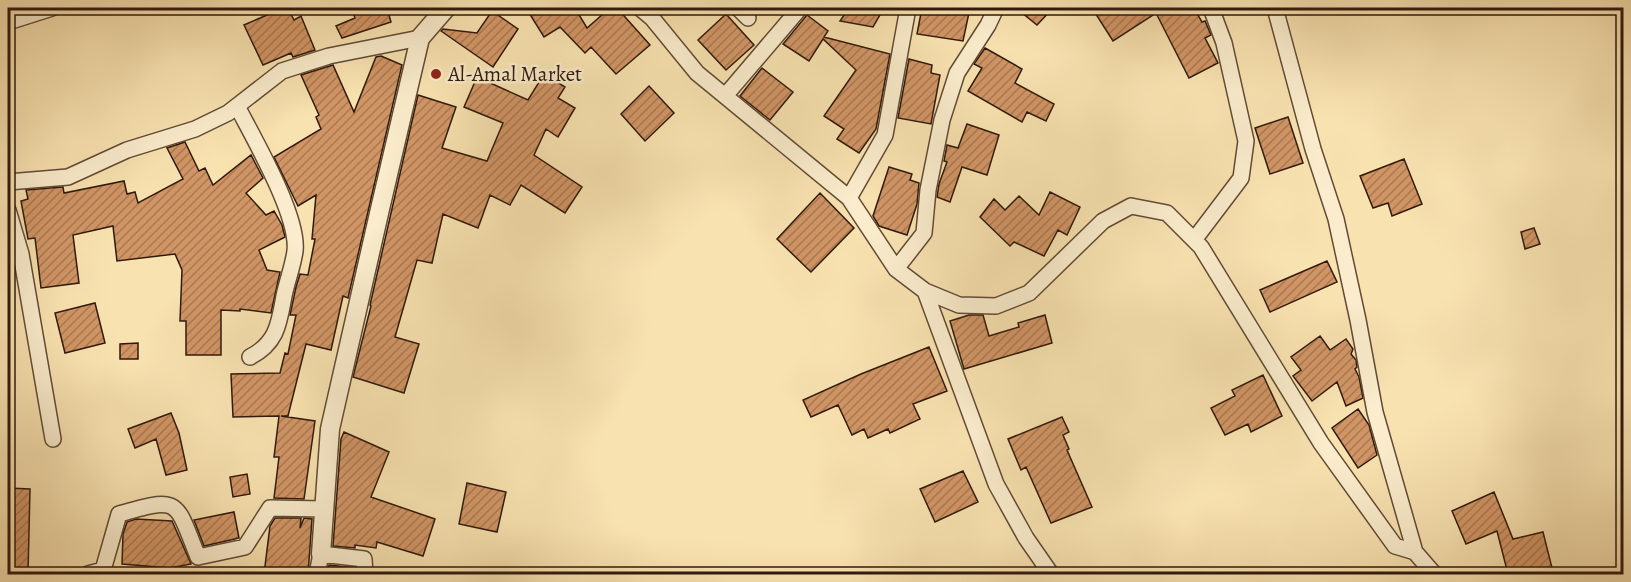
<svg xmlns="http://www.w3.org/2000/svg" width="1631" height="582" font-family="Alegreya,serif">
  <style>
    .building { fill: url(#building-hatch); stroke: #2f190c; stroke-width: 1.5 }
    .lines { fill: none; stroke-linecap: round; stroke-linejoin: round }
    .minor-casing { stroke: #614b35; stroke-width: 18 }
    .tertiary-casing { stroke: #614b35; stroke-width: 21 }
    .minor { stroke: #faeccc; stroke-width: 15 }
    .tertiary { stroke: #faeccc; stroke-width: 18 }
    .poi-dot { fill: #8f2418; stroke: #faeccc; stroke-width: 2 }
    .labels { text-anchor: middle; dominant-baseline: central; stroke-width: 5; stroke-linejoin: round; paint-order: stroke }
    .poi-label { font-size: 21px; fill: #2f190c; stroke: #faeccc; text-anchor: start }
  </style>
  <defs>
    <pattern id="building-hatch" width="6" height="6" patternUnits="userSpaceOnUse" patternTransform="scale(1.5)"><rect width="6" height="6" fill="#d19565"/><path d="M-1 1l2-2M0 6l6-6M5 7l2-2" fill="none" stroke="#aa7952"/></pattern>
  </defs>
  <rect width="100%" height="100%" fill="#f8e2b0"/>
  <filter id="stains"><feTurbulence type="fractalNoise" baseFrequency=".00333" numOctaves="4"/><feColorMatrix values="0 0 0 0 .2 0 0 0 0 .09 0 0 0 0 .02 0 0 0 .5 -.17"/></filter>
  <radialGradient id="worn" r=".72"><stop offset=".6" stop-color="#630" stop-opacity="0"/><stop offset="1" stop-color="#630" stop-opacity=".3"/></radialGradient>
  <path class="building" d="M283 8H288L294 20 301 16 315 50 293 57 291 53 263 65 244 25Z
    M351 8H387L391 22 342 38 336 26 355 18Z
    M526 8H575L587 28 610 8H617L650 45 616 74 591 47 585 53 560 27 544 37Z
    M849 8H884L873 27 840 21Z
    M922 8H970L963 41 917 34Z
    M1016 8H1053L1037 25Z
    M1092 8H1194L1202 22 1205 21 1211 35 1205 38 1218 63 1189 78 1156 13 1113 41Z
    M492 11 518 29 493 67 441 31 443 29 477 33Z
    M726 14 754 45 726 70 698 40Z
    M807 15 828 31 824 37 890 54 876 129 859 153 837 139 844 129 824 116 856 70 823 39 809 61 783 44Z
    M985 48 1022 69 1015 83 1054 104 1046 121 1027 112 1022 122 968 91 982 68 974 64Z
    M381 56 402 65 348 298 343 296 331 350 306 344 288 416H281L315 421 304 499 274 498 279 457H274L279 416 233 417 231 374 280 373 285 353 288 354 296 315H290L296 287 300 274 308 275 315 239H312L316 195 298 206 274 157 321 129 316 117 319 115 301 75 333 65 354 112 376 57Z
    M909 59 932 65 931 73 940 75 931 124 898 118Z
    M762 68 793 92 770 120 740 96Z
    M544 74 565 87 558 98 575 108 558 137 546 129 534 155 582 187 565 213 521 185 510 205 490 195 478 228 443 214 432 263 417 260 395 337 419 344 404 393 353 377 371 306 370 305 418 95 456 107 442 148 487 161 503 123 464 107 477 77 528 100Z
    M649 86 674 113 645 141 621 114Z
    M1288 117 1303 163 1270 174 1255 128Z
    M967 124 999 135 987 175 962 167 950 202 937 197 939 184 947 162 944 161 947 145 958 148Z
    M185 142 199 171 205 168 213 185 251 155 263 178 246 193 266 215 274 211 282 225 285 237 259 250 267 270 280 272 271 313 240 309V311L221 310V355H186V321H180L182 270 175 254 117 261 113 226 73 235 79 283 41 288 35 238 28 239 21 201 28 199 26 190 63 187 64 193 124 181 127 194 135 192 138 203 183 179 167 148Z
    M1404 159 1422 204 1392 216 1388 203 1373 208 1360 176Z
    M889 167 912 174 910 180 919 183 917 204 907 235 879 226 873 216Z
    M1050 192 1080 207 1067 235 1058 230 1044 256 1014 242 1010 246 980 217 994 199 1005 210 1019 196 1039 215Z
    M820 193 854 228 811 272 777 239Z
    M1534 228 1540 244 1525 249 1521 232Z
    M1327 261 1337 282 1270 312 1260 290Z
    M95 303 105 343 65 353 55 313Z
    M969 315H983L989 336 1019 327 1018 323 1045 315 1052 343 964 369 950 321Z
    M1320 336 1330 350 1346 339 1353 349 1351 354 1356 360 1357 367 1355 369 1359 377 1363 398 1346 406 1337 382 1312 401 1293 376 1301 370 1291 357Z
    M138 343V359H120V344Z
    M929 347 947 391 913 404 920 419 890 433 888 429 868 438 864 429 852 435 838 405 811 417 803 400 861 374Z
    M1263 375 1282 416 1251 432 1248 424 1225 435 1211 408 1235 396 1232 390Z
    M1358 409 1369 425 1377 455 1358 468 1332 428Z
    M171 413 179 433 187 470 166 475 156 439 135 448 128 429Z
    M1062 417 1069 432 1063 435 1069 449 1067 450 1092 507 1051 523 1026 467 1021 470 1008 439Z
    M344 432 389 452 371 497 435 519 423 556 377 542 376 548 355 545V548L333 546 341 439Z
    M963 471 978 502 935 522 920 489Z
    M247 474 250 494 233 497 230 477Z
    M467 483 506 492 497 532 459 524Z
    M8 488 30 489 28 574H8Z
    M1494 492 1513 539 1543 532 1552 568 1523 574H1508L1497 531 1466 544 1452 511Z
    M234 512 239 538 204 546 194 520Z
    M275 518H301L300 528 304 518 312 519 308 574H264L270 526Z
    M136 519 172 521 191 564 170 568 122 564 123 534 127 522Z
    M329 565 354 568 353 574H327Z"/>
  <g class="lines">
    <g class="minor-casing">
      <path id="minor" d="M640 8 652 18 697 73 849 198 896 269 925 291 959 305 996 306 1029 293 1103 221 1131 206 1167 213 1201 247 1321 443 1395 546 1415 552 1434 574
        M738 8 748 18
        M1275 8 1313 149 1336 219 1358 320 1375 412 1415 552
        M8 22 52 8
        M725 96 800 8
        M237 106C254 139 299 216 295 251 293 266 287 281 284 296 279 324 277 343 250 357
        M8 182 68 177 127 150 195 129 228 113 282 71 329 56 420 38
        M849 198 885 135 908 8
        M8 210 21 254 53 439
        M1194 240 1241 178 1246 141 1224 43 1211 8
        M896 269 924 233 928 190 942 120 957 73 988 25 996 8
        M925 291 996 484 1026 538 1051 574
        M88 574 103 570 119 514C181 496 175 500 198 557L245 547 270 508 324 509
        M317 574 321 554 364 559 365 574"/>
    </g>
    <g class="tertiary-casing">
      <path id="tertiary" d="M321 554 330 429 380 209 420 38 446 8"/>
    </g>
    <use href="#minor" class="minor"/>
    <use href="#tertiary" class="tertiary"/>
  </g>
  <circle class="poi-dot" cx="436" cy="74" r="6"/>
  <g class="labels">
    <g class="poi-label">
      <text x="448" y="74">Al-Amal Market</text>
    </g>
  </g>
  <rect width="1631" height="582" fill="none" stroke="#f8e2b0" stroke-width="30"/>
  <rect x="9" y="9" width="1613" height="564" fill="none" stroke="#2f190c" stroke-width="3"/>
  <rect x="15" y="15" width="1601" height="552" fill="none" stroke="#2f190c" stroke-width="1.5"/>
  <rect width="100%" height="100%" filter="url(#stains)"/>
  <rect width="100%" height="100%" fill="url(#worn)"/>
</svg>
